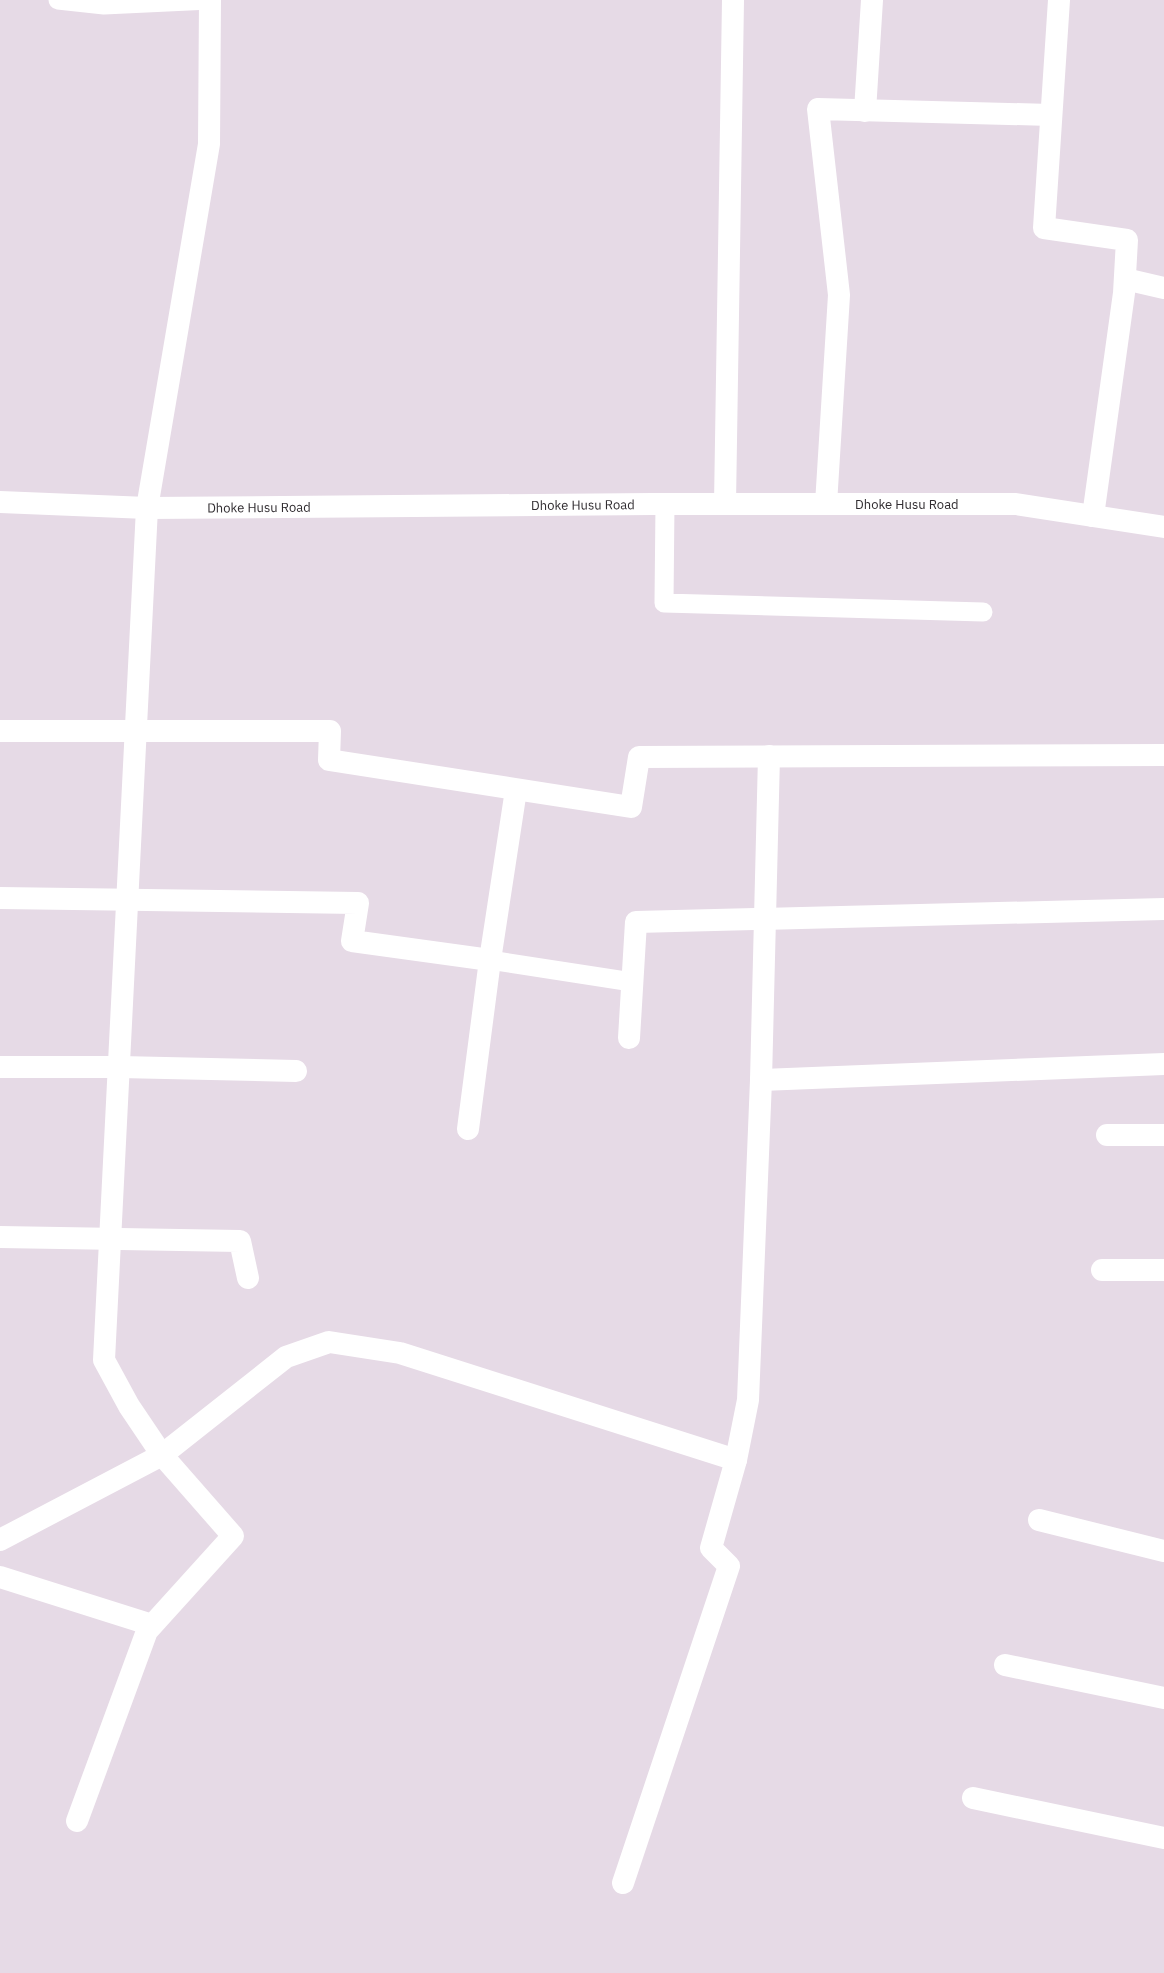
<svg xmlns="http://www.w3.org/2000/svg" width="1164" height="1973" font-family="'IBM Plex Sans',sans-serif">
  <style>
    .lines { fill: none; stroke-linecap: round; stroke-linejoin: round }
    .lane { stroke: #fff; stroke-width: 19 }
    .street { stroke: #fff; stroke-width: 22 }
    .labels { text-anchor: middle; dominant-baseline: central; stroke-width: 3; stroke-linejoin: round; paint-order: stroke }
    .street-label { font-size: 13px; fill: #302c30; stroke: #f3e7f3 }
  </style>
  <rect width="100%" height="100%" fill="#e6dae6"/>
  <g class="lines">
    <path class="lane" d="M58 0 104 5 210 0
      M665 504 664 603 983 612
      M490 960 632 982"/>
    <g class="street">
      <path d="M1059 0 1044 228 1127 240 1124 293 1093 516"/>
      <path d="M865 111 872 0"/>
      <path d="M1125 279 1164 288"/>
      <path id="s1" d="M0 502 147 508 652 504H1016L1164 527"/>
      <path d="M725 504 733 0"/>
      <path d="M826 504 839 295 818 109 1051 115"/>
      <path d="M0 731H330L329 760 631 807 639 757 1164 755"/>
      <path d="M0 898 358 903 352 941 490 960"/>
      <path d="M629 1038 636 922 1164 909"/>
      <path d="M0 1067H120L296 1071"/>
      <path d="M761 1080 1164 1064"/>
      <path d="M468 1129 490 960 516 790"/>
      <path d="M1107 1135H1164"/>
      <path d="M0 1237 240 1241 248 1278"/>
      <path d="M1102 1270H1164"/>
      <path d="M1039 1520 1164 1551"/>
      <path d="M0 1540 162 1455 286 1357 329 1342 400 1353 736 1460"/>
      <path d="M0 1577 152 1625"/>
      <path d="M1005 1665 1164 1698"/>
      <path d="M973 1798 1164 1838"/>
      <path d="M77 1821 147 1631 233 1536 162 1455 129 1406 104 1360 147 508 209 144 210 0"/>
      <path d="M623 1883 729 1566 711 1548 736 1460 748 1400 761 1080 769 756"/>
    </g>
  </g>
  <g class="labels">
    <g class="street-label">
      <text stroke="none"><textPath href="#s1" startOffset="583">Dhoke Husu Road</textPath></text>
      <text stroke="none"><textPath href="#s1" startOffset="907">Dhoke Husu Road</textPath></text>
      <text stroke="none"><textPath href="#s1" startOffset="259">Dhoke Husu Road</textPath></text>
    </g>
  </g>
</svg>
